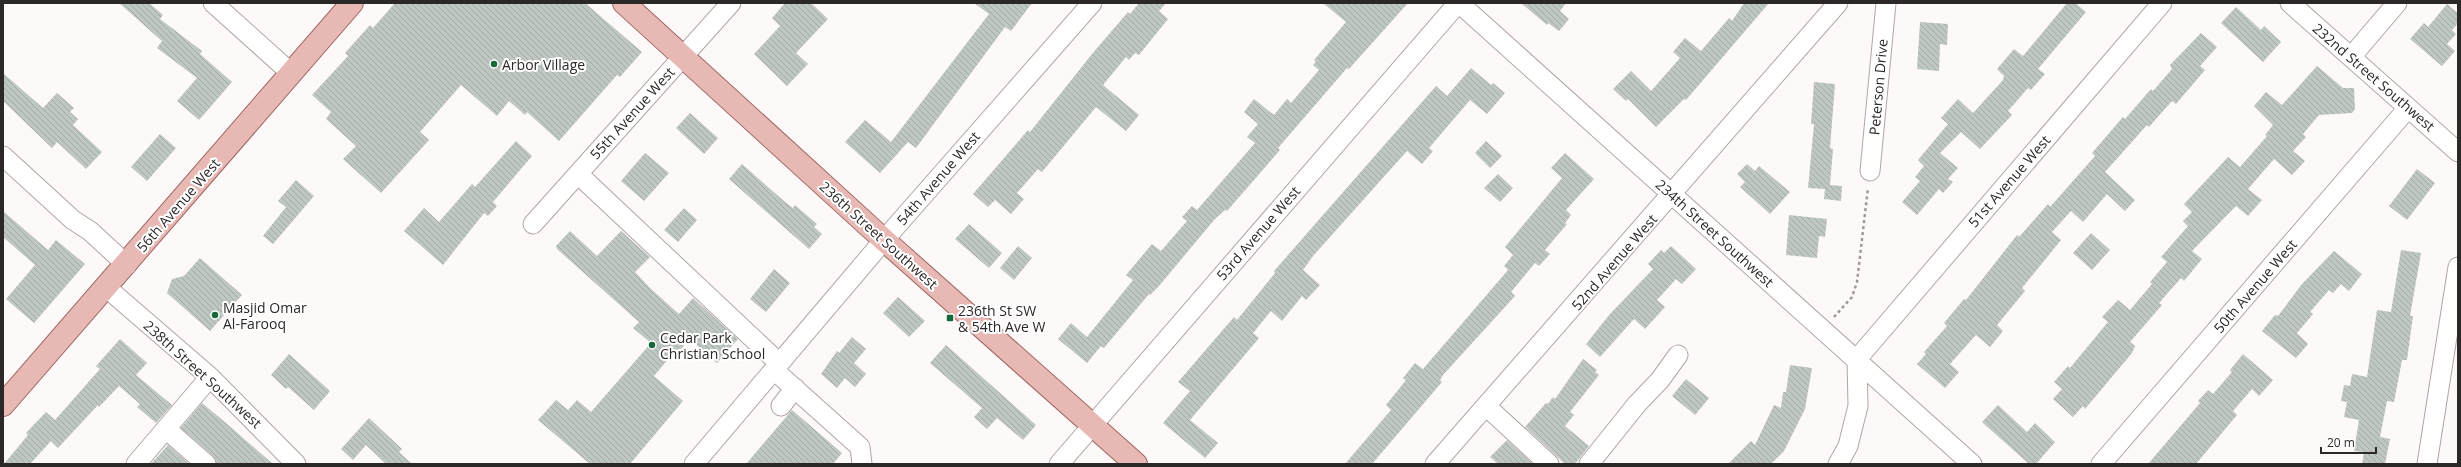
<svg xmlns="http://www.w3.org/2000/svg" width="2461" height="467" font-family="'Open Sans',sans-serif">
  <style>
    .building { fill: url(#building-back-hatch) }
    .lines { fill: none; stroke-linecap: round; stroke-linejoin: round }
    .minor-casing { stroke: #b0a5a4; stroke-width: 21 }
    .major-casing { stroke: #9b6762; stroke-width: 24 }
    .path { stroke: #9d9998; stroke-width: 2.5; stroke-dasharray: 3 3; stroke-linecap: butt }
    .minor { stroke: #fff; stroke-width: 19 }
    .major { stroke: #e7b8b4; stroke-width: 22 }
    .poi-dot { fill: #176839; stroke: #fff; stroke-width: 1.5 }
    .labels { text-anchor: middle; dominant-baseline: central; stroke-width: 4; stroke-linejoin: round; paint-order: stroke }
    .poi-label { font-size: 14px; fill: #2c2827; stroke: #fff; text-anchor: start }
    .street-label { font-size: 14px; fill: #2c2827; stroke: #fff }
  </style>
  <defs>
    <pattern id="building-back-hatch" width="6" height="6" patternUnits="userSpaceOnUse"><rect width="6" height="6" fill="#bfc7c1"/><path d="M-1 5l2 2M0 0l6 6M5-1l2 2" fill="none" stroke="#a4aba6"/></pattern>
  </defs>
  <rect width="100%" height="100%" fill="#fef9f9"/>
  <path class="building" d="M119 3H149L163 15 160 19 202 51 200 54 232 82 199 120 177 101 197 78 157 48 162 41Z
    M395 3H585L642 52 620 77 617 75 559 141 527 112 525 115 509 101 497 116 461 85 420 132 429 140 381 193 343 159 356 146 326 119 331 112 312 95 348 56 345 53 370 25 373 28Z
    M785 3H811L828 19 796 53 808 64 787 86 754 54 780 26 772 18Z
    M974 3H1032L1011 31 1005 27 916 148 908 142 880 173 845 142 865 120 891 142 989 14Z
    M1139 3H1166L1159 11 1168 19 1139 55 1135 53 1129 60 1126 57 1103 85 1139 115 1126 131 1096 107 1042 172 1038 169 1017 193 1024 199 1011 214 995 200 988 207 973 194 1028 130 1030 132 1092 54 1128 12 1130 14Z
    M1323 3H1408L1349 69 1347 68 1278 148 1280 150 1254 180 1227 211 1225 210 1214 220 1159 286 1150 295 1149 294 1104 348 1101 346 1087 363 1058 339 1071 323 1087 337 1133 280 1126 275 1152 244 1161 251 1187 221 1182 217 1192 206 1197 210 1255 143 1247 137 1258 124 1244 112 1254 99 1274 115 1287 99 1291 103 1319 70 1313 65 1316 61 1314 60 1346 22Z
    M1521 3H1566L1560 11 1569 19 1559 31 1548 23 1547 25Z
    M1744 3H1769L1686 100 1684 99 1656 127 1628 99 1626 101 1613 89 1631 71 1651 91 1680 58 1673 52 1685 38 1701 51 1729 18 1732 21Z
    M2067 3H2075L2086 12 2038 69 2045 74 2031 90 2028 88 2008 111 2012 115 1980 149 1961 132 1940 153 1958 168 1948 179 1953 182 1943 193 1939 189 1917 215 1902 202 1920 181 1915 177 1924 166 1918 160 1948 124 1941 118 1958 99 1973 113 2003 80 2004 76 1997 69 2014 49 2023 56Z
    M2447 4 2458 13V23L2452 30 2456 34 2447 44 2455 51 2442 66 2410 39 2424 23 2428 27Z
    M2236 7 2261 30 2264 26 2281 42 2263 62 2221 23Z
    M1920 22 1948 24 1947 45 1940 44 1939 71 1917 69Z
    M2201 33 2217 47 2200 66 2205 70 2176 104 2172 101 2149 127 2147 125 2105 172 2135 200 2125 211 2107 194 2083 222 2071 211 2052 232 2061 240 2022 288 2025 291 1997 325 2003 331 1990 347 1976 335 1950 364 1959 372 1945 388 1917 364 1926 354 1924 352 1947 326 1944 323 1964 299 1966 300 2017 235 2019 237 2048 204 2050 207 2095 156 2092 153 2123 117 2125 119 2151 89 2153 91 2172 69 2170 65Z
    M2317 66 2343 88H2354L2355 109 2352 113 2319 115 2303 134 2306 137 2293 151 2305 161 2292 175 2274 159 2248 189 2262 200 2248 216 2236 206 2192 251 2202 259 2184 281 2181 278 2159 303 2162 305 2130 342 2135 346 2132 353 2085 409 2083 406 2073 417 2053 399 2062 389 2054 382 2068 366 2070 368 2108 322 2102 317 2118 300 2130 310 2152 284 2150 282 2167 262 2161 257 2188 226 2183 221 2192 212 2184 204 2228 157 2240 167 2267 136 2265 135 2273 125 2254 106 2266 92 2282 105Z
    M1471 68 1491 85 1493 83 1505 93 1487 114 1470 100 1429 148 1433 151 1422 164 1407 151 1313 256 1303 270 1320 285 1306 300 1302 296 1282 321 1271 311 1253 333 1259 338 1190 420 1218 443 1205 458 1163 423 1190 391 1178 382 1234 317 1237 320 1275 273 1274 271 1436 86 1447 96Z
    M3 73 43 108 57 93 74 108 70 112 78 119 73 125 102 152 86 169 57 142 52 148 3 101Z
    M1814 82 1835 84 1830 148 1833 149 1830 185 1842 186 1841 201 1824 199 1825 189 1808 188 1814 124H1811Z
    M690 113 718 138 704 154 676 128Z
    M160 134 176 148 147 181 131 167Z
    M516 141 532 156 493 202 497 206 488 216 484 213 443 265 404 231 424 208 439 222 472 184 475 187Z
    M1486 141 1502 156 1490 168 1475 153Z
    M645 153 669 173 644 201 621 181Z
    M1565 153 1594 179 1566 210 1571 215 1565 223 1567 224 1545 250 1550 254 1539 266 1535 263 1511 292 1515 296 1443 375 1440 380 1442 382 1372 464H1345L1391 410 1386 405 1406 380 1403 378 1415 363 1423 369 1508 270 1504 266 1513 255 1505 247 1562 178 1551 168Z
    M742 164 785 202 793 208 795 205 817 224 814 227 822 234 809 249 729 179Z
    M1747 164 1755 171 1759 166 1790 192 1770 214 1740 187 1745 182 1737 174Z
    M2417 169 2435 183 2407 220 2389 206Z
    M1498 174 1513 188 1500 202 1484 188Z
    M296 180 314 196 273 244 263 236 286 207 278 201Z
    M684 208 697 220 678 242 664 230Z
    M3 211 48 250 56 240 85 264 34 323 6 299 35 265 3 237Z
    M1789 215 1827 219 1825 237 1819 236 1817 258 1786 255Z
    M969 224 1002 253 989 268 955 239Z
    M570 231 597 256 621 231 650 257 635 272 651 289 679 314 693 298 738 339 717 363 690 339 677 353 675 351 654 376 683 401 630 464H590L538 420 556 400 568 410 577 400 591 412 651 343 633 328 639 322 557 249 556 246Z
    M2091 233 2110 250 2092 270 2073 253Z
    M1018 246 1032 258 1014 280 1000 268Z
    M1671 246 1696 269 1682 284 1676 279 1657 300 1665 307 1645 329 1634 319 1600 357 1586 344 1610 314 1653 269 1648 264 1661 250 1664 253Z
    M2401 250 2421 253 2410 316H2413L2407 360H2402L2394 402 2387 401 2380 437 2390 439 2385 464H2362L2364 452 2354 451 2359 420 2344 417 2347 402 2341 401 2344 385 2350 386 2352 374 2367 377 2377 310 2391 312Z
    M2334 251 2362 274 2349 291 2341 284 2333 293 2329 290 2310 312 2313 314 2297 333 2308 344 2296 358 2262 331 2275 315 2278 316 2302 284Z
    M200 258 242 295 210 331 167 293 172 279 184 276Z
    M774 269 790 283 766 312 750 299Z
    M898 297 925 321 909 337 883 313Z
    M852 337 866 349 854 363 866 374 855 387 845 378 837 388 821 374 837 351 839 353Z
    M120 339 147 363 136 375 172 405 156 423 137 407 140 404 119 386 99 407 98 405 58 448 51 441 30 464H4L28 435 26 433 46 412 55 420 100 369 96 366Z
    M946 345 1036 425 1023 440 997 418 987 429 974 417 982 408 930 363Z
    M289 354 330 391 314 410 288 387 286 389 271 375Z
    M2243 354 2273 380 2259 396 2252 389 2233 411 2237 415 2196 464H2148L2200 403 2198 401 2208 390 2213 394 2232 372 2230 370Z
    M1583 359 1597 370 1595 372 1599 375 1570 412 1574 415 1565 426 1589 446 1575 464H1565L1525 427 1546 403 1548 404 1553 397 1555 399Z
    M1790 365 1812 368 1805 409 1784 451 1772 463 1774 464H1728L1751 441 1755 445 1774 405 1781 408 1783 392H1786Z
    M1686 379 1709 398 1695 415 1672 396Z
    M202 403 226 423 273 464H217L213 456 181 428Z
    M1998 405 2027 432 2035 423 2055 442 2036 464H2029L1982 422Z
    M792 410 842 453 833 464H746Z
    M369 418 402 449 399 452 412 464H386L366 445 353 460 341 449Z
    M1507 440 1533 464H1498L1490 457Z
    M168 445 189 464H151Z"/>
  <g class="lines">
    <g class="minor-casing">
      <path id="minor" d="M213 3 291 73
        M1459 3 1972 464
        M2290 3 2458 152
        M2351 57 2397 3
        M3 156 73 220 90 231 127 265
        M1870 171 1886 3
        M578 174 779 363
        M533 224 731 3
        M107 288 210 377 296 464
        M774 370 860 447 862 464
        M781 406 795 388
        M1487 407 1549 464
        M166 429 206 464
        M136 464 210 377
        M694 464 884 240 1092 3
        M1059 464 1458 3
        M1435 464 1838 3
        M1589 464 1637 404 1660 380 1678 355
        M1838 464 1848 446 1858 406 1857 359 2162 3
        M2101 464 2408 108
        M2427 464 2458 267"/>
    </g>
    <g class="major-casing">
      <path id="major" d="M624 3 884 240 1136 464
        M3 405 352 3"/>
    </g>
    <path class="path" d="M1834 317 1852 297 1857 282 1868 188"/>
    <use href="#minor" class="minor"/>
    <use href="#major" class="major"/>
  </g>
  <g class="poi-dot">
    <circle cx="494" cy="64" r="4"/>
    <circle cx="215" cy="315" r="4"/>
    <rect x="946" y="314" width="8" height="8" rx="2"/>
    <circle cx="652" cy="345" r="4"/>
  </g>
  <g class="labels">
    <g class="poi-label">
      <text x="502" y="64">Arbor Village</text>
      <text x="223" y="307">Masjid Omar<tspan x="223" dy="16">Al-Farooq</tspan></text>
      <text x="958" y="310">236th St SW<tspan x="958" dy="16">&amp; 54th Ave W</tspan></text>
      <text x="660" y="337">Cedar Park<tspan x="660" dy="16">Christian School</tspan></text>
    </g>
    <g class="street-label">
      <text transform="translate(2374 77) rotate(41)">232nd Street Southwest</text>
      <text transform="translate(1878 87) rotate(-85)">Peterson Drive</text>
      <text transform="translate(632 113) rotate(-48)">55th Avenue West</text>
      <text transform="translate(938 178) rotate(-49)">54th Avenue West</text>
      <text transform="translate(2009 181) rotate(-49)">51st Avenue West</text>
      <text transform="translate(178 205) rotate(-49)">56th Avenue West</text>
      <text transform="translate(1258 233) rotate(-49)">53rd Avenue West</text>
      <text transform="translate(1715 233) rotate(42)">234th Street Southwest</text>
      <text transform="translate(879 235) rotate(42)">236th Street Southwest</text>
      <text transform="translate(1614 262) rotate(-49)">52nd Avenue West</text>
      <text transform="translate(2255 286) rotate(-49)">50th Avenue West</text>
      <text transform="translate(203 374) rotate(42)">238th Street Southwest</text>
    </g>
  </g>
  <rect width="2461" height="467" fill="none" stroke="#2c2827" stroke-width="8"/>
  <path d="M2321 447v6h55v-6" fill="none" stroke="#2c2827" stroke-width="2"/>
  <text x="2327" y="447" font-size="12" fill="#2c2827" stroke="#ffffff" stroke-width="3" paint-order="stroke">20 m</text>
</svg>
